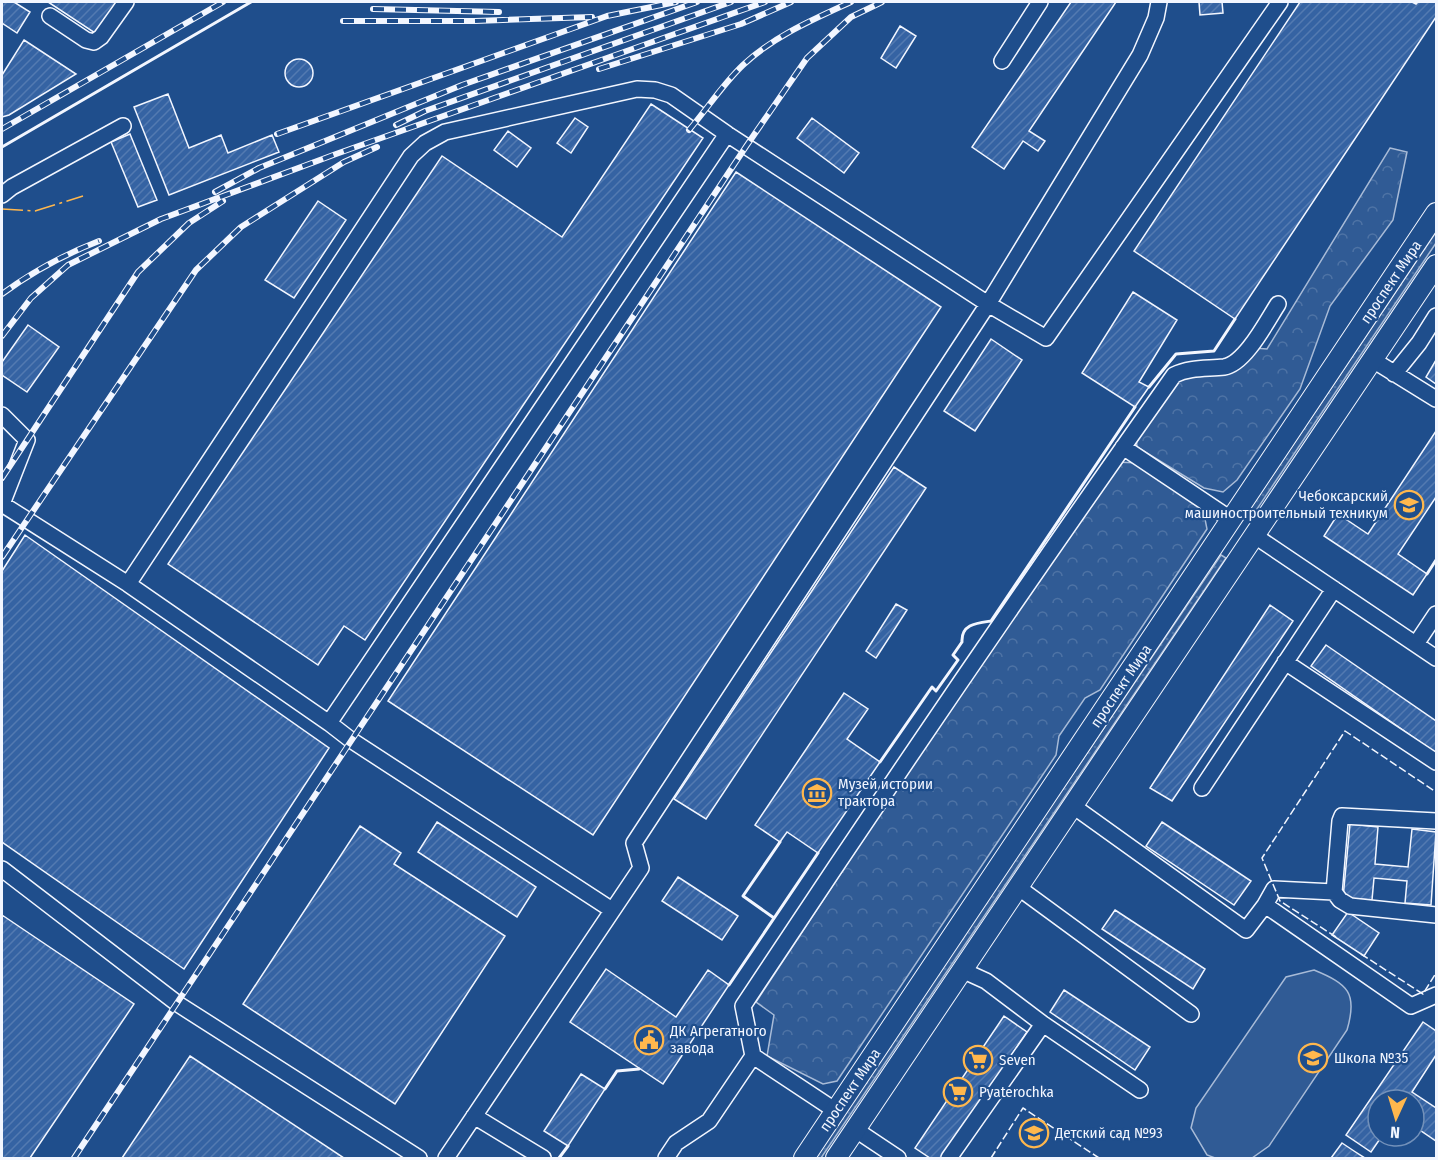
<svg xmlns="http://www.w3.org/2000/svg" width="1438" height="1160" font-family="'Fira Sans Condensed',sans-serif">
  <style>
    .grass { fill: url(#grass-dots); stroke: #a8bbd7; stroke-width: 1.5 }
    .forest { fill: url(#forest-crowns); stroke: #a8bbd7; stroke-width: 1.5 }
    .pitch { fill: #305b95; stroke: #a8bbd7; stroke-width: 1.5 }
    .building { fill: url(#building-hatch); stroke: #f2f6ff; stroke-width: 1.5 }
    .lines { fill: none; stroke-linecap: round; stroke-linejoin: round }
    .minor-casing { stroke: #f2f6ff; stroke-width: 18 }
    .major-casing { stroke: #f2f6ff; stroke-width: 22 }
    .minor { stroke: #1f4e8c; stroke-width: 15 }
    .major { stroke: #1f4e8c; stroke-width: 20 }
    .rail-casing { stroke: #f2f6ff; stroke-width: 6 }
    .rail { stroke: #1f4e8c; stroke-width: 4; stroke-dasharray: 11; stroke-linecap: butt }
    .fence { stroke: #f2f6ff; stroke-width: 1.5; stroke-dasharray: 8 3; stroke-linecap: butt }
    .wall { stroke: #f2f6ff; stroke-width: 3 }
    .power { stroke: #ffb74d; stroke-width: 1.5; stroke-dasharray: 21 4.5 3 4.5; stroke-linecap: butt }
    .labels { text-anchor: middle; dominant-baseline: central; stroke-width: 4.5; stroke-linejoin: round; paint-order: stroke }
    .street-label { font-size: 15px; fill: #f2f6ff; stroke: #1f4e8c }
    .poi-label { font-size: 15px; fill: #f2f6ff; stroke: #1f4e8c; text-anchor: start }
  </style>
  <defs>
    <pattern id="grass-dots" width="8" height="8" patternUnits="userSpaceOnUse" patternTransform="scale(1.5)"><rect width="8" height="8" fill="#305b95"/><path d="M2 2h.1M6 6h.1" fill="none" stroke="#4e73a5" stroke-width="1.8" stroke-linecap="round"/></pattern>
    <pattern id="forest-crowns" width="20" height="18" patternUnits="userSpaceOnUse" patternTransform="scale(1.5)"><rect width="20" height="18" fill="#305b95"/><path d="M2 6a3 3 0 1 1 6 0M12 15a3 3 0 1 1 6 0" fill="none" stroke="#4e73a5"/></pattern>
    <pattern id="building-hatch" width="6" height="6" patternUnits="userSpaceOnUse" patternTransform="scale(1.5)"><rect width="6" height="6" fill="#3563a3"/><path d="M-1 1l2-2M0 6l6-6M5 7l2-2" fill="none" stroke="#537ab1"/></pattern>
  </defs>
  <rect width="100%" height="100%" fill="#1f4e8c"/>
  <path class="grass" d="M1436 232V243L1255 512 1250 509Z
    M1221 555 1226 558 821 1158H813Z"/>
  <path class="forest" d="M1390 148 1407 152 1393 220 1330 306 1300 389 1237 480 1223 492 1204 488 1137 447 1136 435 1179 375 1240 368 1254 348 1267 349Z
    M1112 462 1143 463 1203 509 1207 529 1100 690 1085 698 1059 736 1056 755 837 1081 823 1084 767 1056 774 1015 756 1002Z"/>
  <path class="pitch" d="M1314 970C1348 984 1358 993 1347 1030L1269 1146 1252 1158H1215L1207 1155 1191 1128 1196 1108 1286 977Z"/>
  <path class="building" d="M2 2H14L30 12 17 33 2 23Z
    M48 2H117L95 33Z
    M1071 2H1116L1029 131 1045 141 1038 151 1023 141 1004 169 972 147Z
    M1199 2H1222L1223 13 1200 15Z
    M1300 2H1412L1416 4 1418 2H1436V17L1235 319 1134 251Z
    M900 26 916 36 896 68 881 58Z
    M24 40 76 74 9 115 2 117V75Z
    M285 73a14 14 0 1 1 28 0a14 14 0 1 1-28 0Z
    M168 94 189 148 221 135 228 153 272 135 279 152 169 195 134 107Z
    M651 104 703 138 365 640 344 626 318 665 168 564 442 156 562 237Z
    M575 118 588 127 571 153 557 143Z
    M812 118 859 153 844 173 797 138Z
    M508 131 531 148 517 167 494 150Z
    M130 134 157 200 138 207 111 142Z
    M736 172 941 307 593 835 388 701Z
    M318 201 346 220 294 298 265 280Z
    M1133 292 1177 320 1139 382 1149 387 1135 407 1082 373Z
    M28 325 59 347 27 392 2 375V362Z
    M991 339 1022 360 975 431 944 411Z
    M1436 360V384L1426 377Z
    M1436 431V497L1398 554 1427 574 1413 595 1324 536 1338 514 1368 534Z
    M894 467 926 488 706 819 674 799Z
    M25 535 329 748 184 969 2 842V571Z
    M896 604 907 610 876 658 866 651Z
    M1270 605 1293 621 1172 801 1150 788Z
    M1326 645 1436 721V753L1311 666Z
    M844 693 868 709 847 739 880 762 818 853 787 832 780 842 755 825Z
    M437 822 536 887 517 917 418 852Z
    M1162 822 1251 881 1234 905 1146 846Z
    M1350 824 1378 827 1375 864 1408 867 1412 829 1436 832 1431 905 1405 903 1407 881 1374 878 1372 900 1343 898Z
    M360 826 401 853 394 864 505 936 395 1104 243 1004Z
    M678 877 738 916 722 940 662 901Z
    M1115 910 1205 969 1193 989 1102 929Z
    M1348 912 1379 933 1364 956 1332 935Z
    M2 915 134 1004 30 1158H2Z
    M606 969 676 1017 708 970 729 985 663 1084 570 1022Z
    M1064 990 1150 1047 1135 1070 1050 1012Z
    M1004 1016 1027 1032 942 1158H930L915 1148Z
    M1423 1022 1436 1031V1055L1412 1092 1436 1108V1141L1414 1126V1100H1378V1136H1382L1371 1152 1346 1135Z
    M190 1056 344 1158H122Z
    M581 1074 605 1089 568 1146 544 1131Z
    M1342 1143 1354 1151 1365 1158H1331Z"/>
  <g class="lines">
    <g class="minor-casing">
      <path id="minor" d="M50 16 86 40 94 42 101 37 126 2
        M1002 61 1040 2
        M2 195 12 187 123 126
        M1373 360 1436 399
        M1394 374 1419 343 1436 316
        M2 415 27 440 2 504
        M1123 447 1232 520
        M2 506V504L128 584
        M1255 536 1436 658
        M1416 644 1436 614
        M1285 662 1436 762
        M329 723 128 584 411 156 425 143 445 132 637 89 655 90 671 95 727 134
        M1202 788 1334 589
        M1073 806 1246 930 1265 905 1411 1006 1436 995
        M1436 821 1342 816 1340 821 1334 892 1340 900 1350 906 1436 915
        M2 869 178 1004 419 1158
        M1019 888 1191 1014
        M1265 905 1274 889 1334 892
        M612 910 351 740 329 723 727 134 988 304 1140 55 1156 18 1159 2
        M964 971 986 981 1043 1024 1140 1090
        M753 1056 743 1006C883 794 1027 583 1174 375 1190 367 1207 369 1224 367 1245 364 1267 321 1278 304
        M474 1116 543 1158
        M856 1130 898 1158
        M446 1158 641 868 634 843 988 304 1046 338 1280 2
        M666 1158 676 1143 709 1121 753 1056 836 1111
        M949 1158 1043 1024"/>
    </g>
    <g class="major-casing">
      <path id="major" d="M804 1158 1436 213
        M836 1158 1436 265"/>
    </g>
    <use href="#minor" class="minor"/>
    <use href="#major" class="major"/>
    <g class="rail-casing">
      <path id="rail" d="M373 9 499 12
        M343 21H475L592 17
        M599 69 741 24 791 2
        M396 125 425 111 731 2
        M2 129 223 2
        M689 130C707 109 723 84 743 65 774 36 814 19 851 2
        M277 134 607 16 676 2
        M215 192 259 168 462 85 697 2
        M2 294C32 272 63 255 99 241
        M2 336 31 298 68 265 161 219 336 154 765 2
        M2 478 138 272 189 223 223 201
        M2 557 196 270 241 227 344 162 377 147
        M74 1158 747 145 807 58 851 17 882 2"/>
    </g>
    <use href="#rail" class="rail"/>
    <path class="fence" d="M1336 937 1280 901 1262 858 1345 731 1436 792
      M1361 954 1423 994 1436 973
      M991 1158 1023 1108 1099 1158"/>
    <path class="wall" d="M2 147 251 2
      M1149 387 1176 354 1214 351 1235 319
      M1427 574 1436 560
      M880 762 932 687 936 691 958 660 953 655 962 642C961 624 977 623 991 621L1135 407
      M774 918 743 896 780 842
      M729 985 818 853
      M605 1089 617 1071 639 1069
      M559 1158 568 1146"/>
    <path class="power" d="M2 209 35 211 83 196"/>
  </g>
  <defs>
    <g id="university-ring" transform="scale(1.5)"><circle r="9.5" fill="#1f4e8c" stroke="#ffb74d" stroke-width="1.5"/><path d="M0-5L7-2L0 1L-7-2ZM-4 1L0 2.5L4 1V4Q0 6-4 4Z" fill="#ffb74d"/></g>
    <g id="museum-ring" transform="scale(1.5)"><circle r="9.5" fill="#1f4e8c" stroke="#ffb74d" stroke-width="1.5"/><path d="M0-6L6-3V-2H-6V-3ZM-5-1h2V3h-2ZM-1-1h2V3h-2ZM3-1h2V3H3ZM-6 4H6V6H-6Z" fill="#ffb74d"/></g>
    <g id="civic-ring" transform="scale(1.5)"><circle r="9.5" fill="#1f4e8c" stroke="#ffb74d" stroke-width="1.5"/><path d="M-.6-6.5H3V-4.5H.6V-3L4-1V1h2V6H-6V1h2V-1L-.6-3ZM-1.2 2.5V6h2.4V2.5Z" fill="#ffb74d"/></g>
    <g id="school-ring" transform="scale(1.5)"><circle r="9.5" fill="#1f4e8c" stroke="#ffb74d" stroke-width="1.5"/><path d="M0-5L7-2L0 1L-7-2ZM-4 1L0 2.5L4 1V4Q0 6-4 4Z" fill="#ffb74d"/></g>
    <g id="supermarket-ring" transform="scale(1.5)"><circle r="9.5" fill="#1f4e8c" stroke="#ffb74d" stroke-width="1.5"/><path d="M-6-5.5h2.5l.6 2H6L4.5 2H-2.5L-4.4-4H-6ZM-1.5 3.2a1.3 1.3 0 1 0 .1 0ZM3 3.2a1.3 1.3 0 1 0 .1 0Z" fill="#ffb74d"/></g>
  </defs>
  <g fill-rule="evenodd">
    <use href="#university-ring" x="1409" y="505"/>
    <use href="#museum-ring" x="817" y="793"/>
    <use href="#civic-ring" x="649" y="1040"/>
    <use href="#school-ring" x="1313" y="1058"/>
    <use href="#supermarket-ring" x="978" y="1060"/>
    <use href="#supermarket-ring" x="958" y="1092"/>
    <use href="#school-ring" x="1034" y="1133"/>
  </g>
  <g class="labels">
    <g class="street-label">
      <text transform="translate(1391 282) rotate(-56)">проспект Мира</text>
      <text transform="translate(1121 686) rotate(-56)">проспект Мира</text>
      <text transform="translate(850 1090) rotate(-56)">проспект Мира</text>
    </g>
    <g class="poi-label">
      <text x="1388" y="496" text-anchor="end">Чебоксарский<tspan x="1388" dy="17">машиностроительный техникум</tspan></text>
      <text x="838" y="784">Музей истории<tspan x="838" dy="17">трактора</tspan></text>
      <text x="670" y="1031">ДК Агрегатного<tspan x="670" dy="17">завода</tspan></text>
      <text x="1334" y="1058">Школа №35</text>
      <text x="999" y="1060">Seven</text>
      <text x="979" y="1092">Pyaterochka</text>
      <text x="1055" y="1133">Детский сад №93</text>
    </g>
  </g>
  <rect width="1438" height="1160" fill="none" stroke="#f2f6ff" stroke-width="6"/>
  <g transform="translate(1396 1118) rotate(184)"><circle r="28" fill="#1f4e8c" stroke="#7391ba" stroke-width="1.5"/>
  <path d="M0-4.5L10 22L0 15L-10 22Z" fill="#ffb74d"/>
  <text y="-9" font-size="16" font-weight="bold" text-anchor="middle" fill="#f2f6ff">N</text>
  </g>
</svg>
